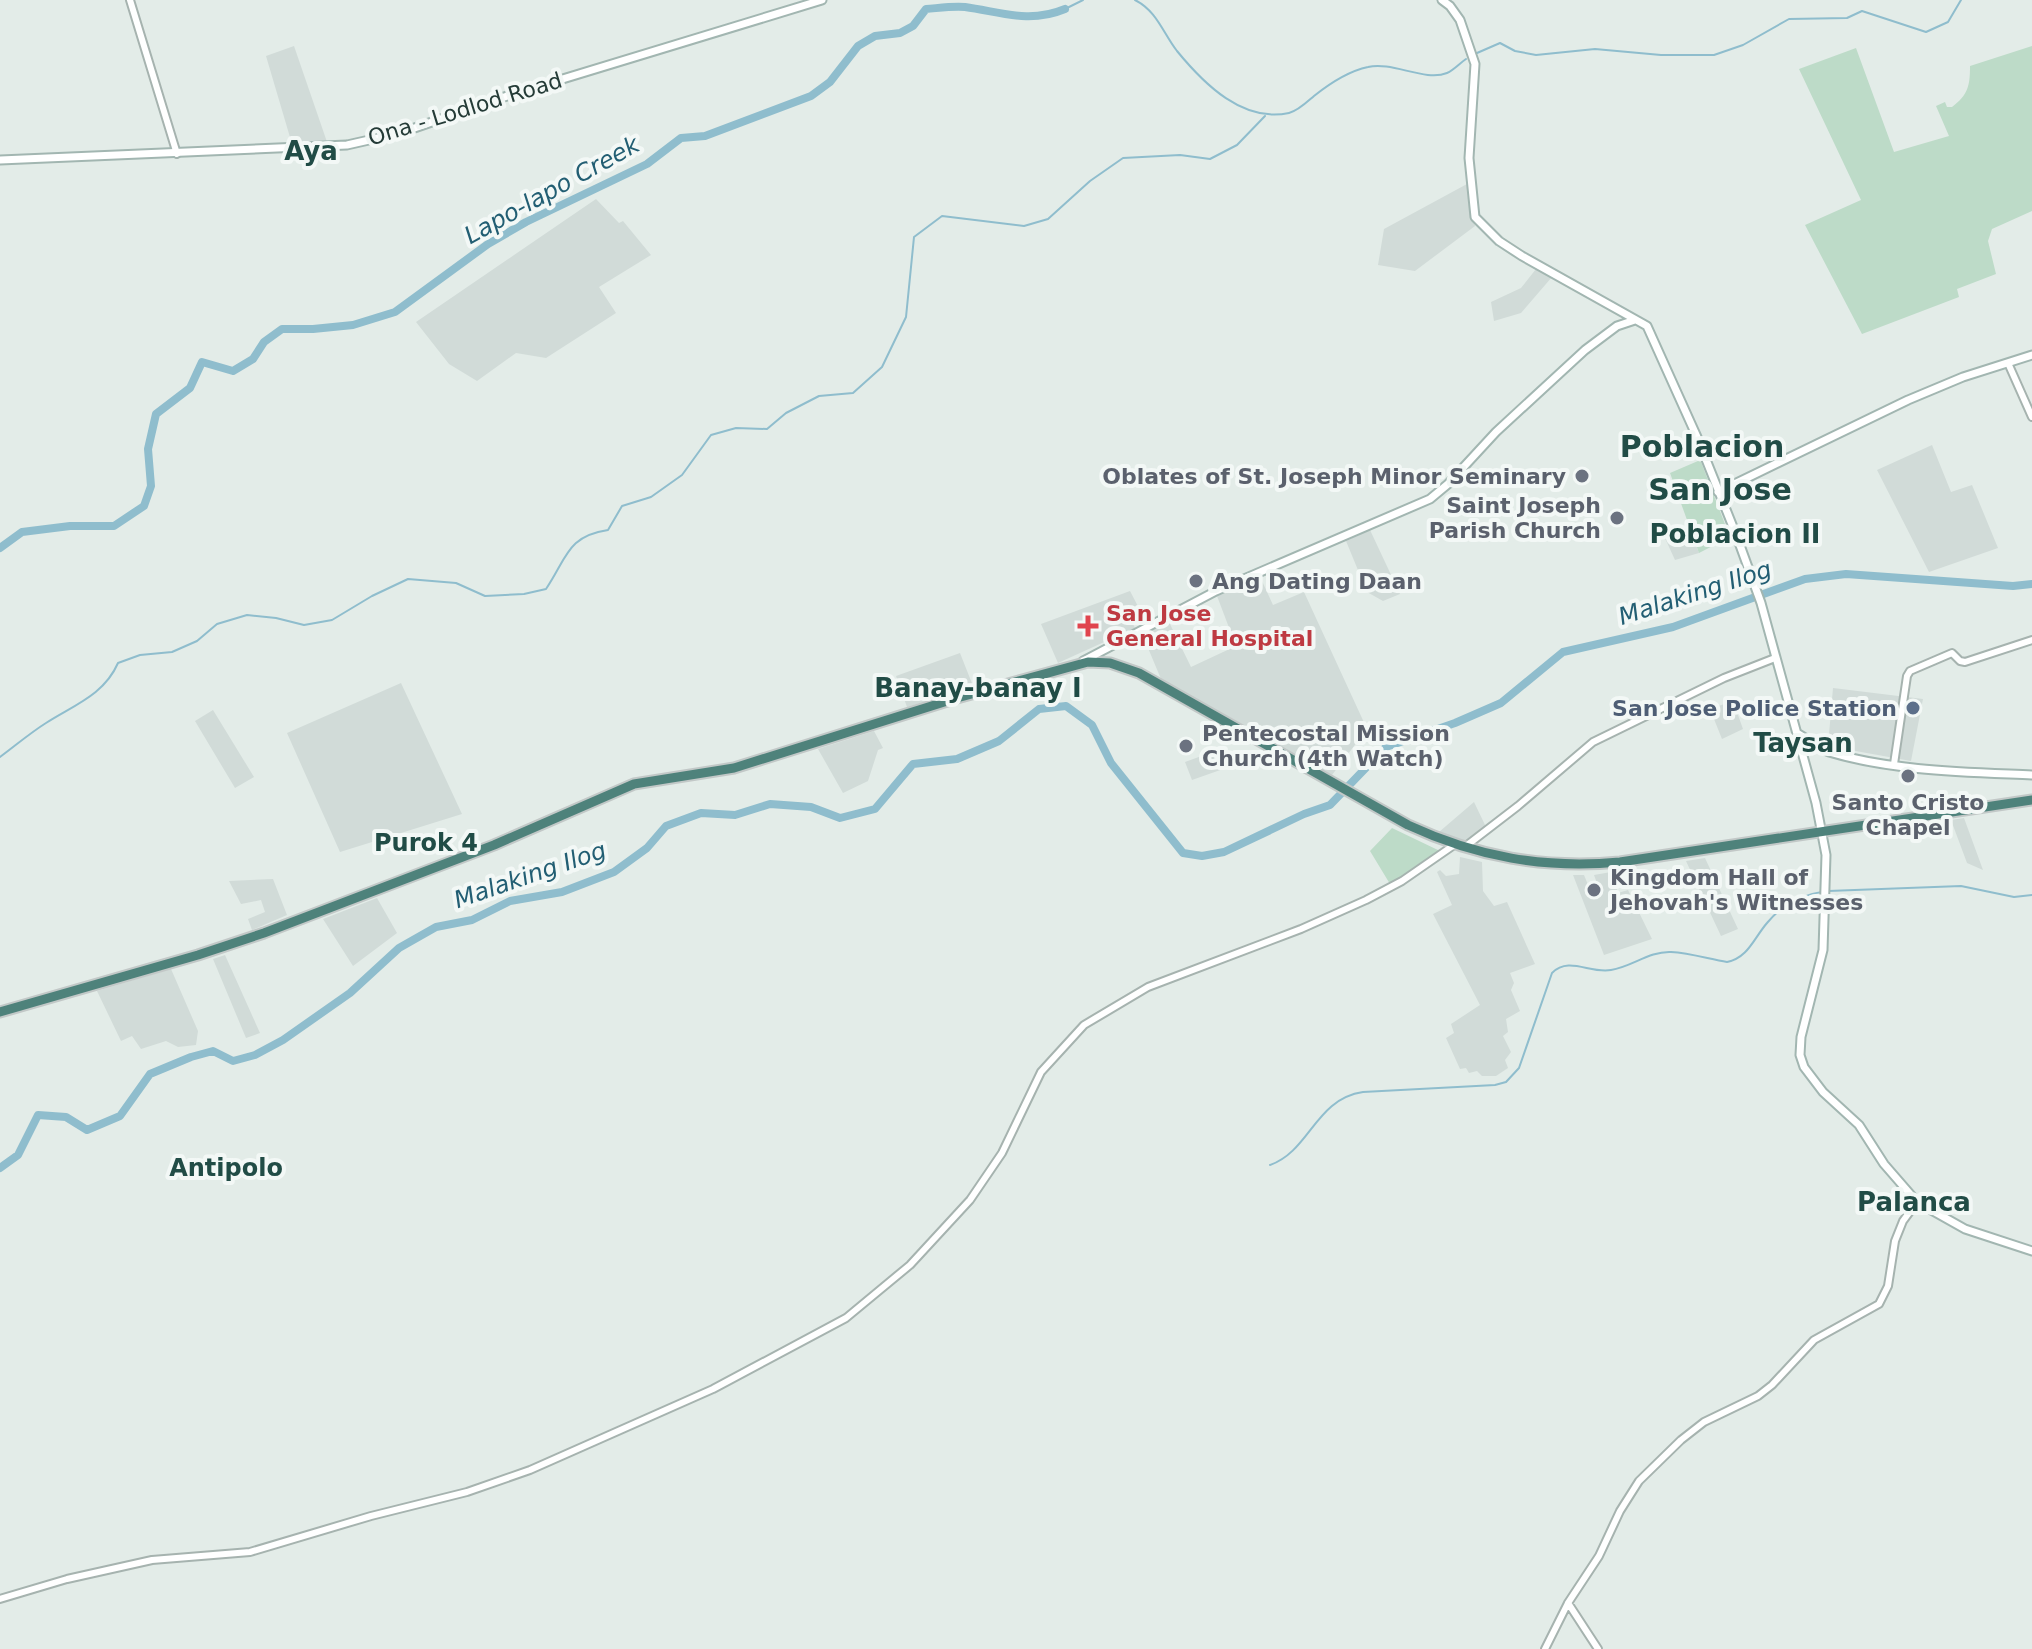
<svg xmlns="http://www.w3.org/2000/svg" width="2032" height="1649" font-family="'DejaVu Sans',sans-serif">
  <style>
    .built { fill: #d1dbd8 }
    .green { fill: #bddbc8 }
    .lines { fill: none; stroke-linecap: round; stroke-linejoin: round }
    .stream { stroke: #8fbdcd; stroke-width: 2 }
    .river { stroke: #8fbdcd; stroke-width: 8 }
    .tertiary-casing { stroke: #a6b3af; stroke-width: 10 }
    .secondary-casing { stroke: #a2b6b1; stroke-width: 11 }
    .trunk-casing { stroke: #c2c8c7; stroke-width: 13 }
    .tertiary { stroke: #fff; stroke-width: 6 }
    .secondary { stroke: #fff; stroke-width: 7 }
    .trunk { stroke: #4e827b; stroke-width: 9 }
    .worship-dot { fill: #6b7280; stroke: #f3f8f6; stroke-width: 3 }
    .health-dot { fill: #e0444e; stroke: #f3f8f6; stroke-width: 3 }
    .service-dot { fill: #5c6f8a; stroke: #f3f8f6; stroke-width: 3 }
    .labels { text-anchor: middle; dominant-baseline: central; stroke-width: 8; stroke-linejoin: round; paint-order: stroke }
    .street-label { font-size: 22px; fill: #243b37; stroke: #f3f8f6 }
    .worship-label { font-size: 22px; font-weight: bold; fill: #5b616d; stroke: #f3f8f6; text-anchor: start }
    .health-label { font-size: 22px; font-weight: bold; fill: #be3a42; stroke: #f3f8f6; text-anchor: start }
    .service-label { font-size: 22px; font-weight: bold; fill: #4e5e75; stroke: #f3f8f6; text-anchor: end }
    .water-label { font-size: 24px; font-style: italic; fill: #225e73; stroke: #f3f8f6 }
    .neighbourhood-label { font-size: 24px; font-weight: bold; fill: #214c46; stroke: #f3f8f6 }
    .quarter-label { font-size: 26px; font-weight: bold; fill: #214c46; stroke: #f3f8f6 }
    .district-label { font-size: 30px; font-weight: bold; fill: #214c46; stroke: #f3f8f6 }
  </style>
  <rect width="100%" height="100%" fill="#e3ece8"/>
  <path class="built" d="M294 46 327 142 292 144 266 56Z
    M1467 184 1475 226 1415 271 1378 265 1384 229Z
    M596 199 619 223 623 221 651 255 599 287 616 313 546 358 516 353 477 381 449 364 416 322Z
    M1536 269 1552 277 1521 313 1494 321 1491 302 1521 288Z
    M1932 445 1951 492 1972 485 1998 548 1929 572 1877 470Z
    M1689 527 1699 553 1675 560 1664 536Z
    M1370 530 1400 594 1383 601 1367 592 1346 541Z
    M1262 581 1273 605 1304 592 1367 729 1332 775 1161 679 1143 636 1147 634 1146 631 1168 620 1191 667 1236 646 1217 596Z
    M1130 591 1142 614 1131 620 1135 628 1058 663 1041 624Z
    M960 653 973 686 907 707 896 676Z
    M401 683 462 814 340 852 287 733Z
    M1833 688 1923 699 1911 761 1828 746Z
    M1733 701 1743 729 1722 739 1710 709Z
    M213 710 254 777 235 788 195 721Z
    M874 731 883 748 878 750 868 781 843 793 818 749Z
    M1218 750 1226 768 1192 780 1185 762Z
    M1474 802 1486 827 1467 842 1439 832Z
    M1964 818 1983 870 1967 863 1951 820Z
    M1460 857 1482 862 1483 891 1494 906 1507 902 1535 964 1510 973 1514 983 1511 990 1520 1011 1506 1019 1508 1032 1503 1036 1511 1052 1505 1060 1508 1068 1496 1076H1482L1477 1071 1469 1073 1466 1068 1460 1069 1446 1038 1454 1033 1451 1024 1480 1005 1433 914 1452 905 1437 872 1440 870 1446 876 1459 874Z
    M1705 858 1738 929 1721 936 1686 861Z
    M1611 872 1618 893 1628 890 1652 939 1604 955 1573 875H1584L1593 897 1601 894 1594 875Z
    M273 879 287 915 252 930 248 919 265 912 261 900 241 904 229 881Z
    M377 898 397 933 353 966 323 919Z
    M225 955 260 1033 246 1038 213 959Z
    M171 969 198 1031 196 1045 178 1047 166 1041 141 1049 132 1036 121 1041 97 991Z"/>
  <path class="green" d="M2032 46V211L1992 229 1988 241 1996 274 1957 289 1959 297 1862 334 1805 225 1861 200 1799 69 1856 48 1894 152 1949 136 1936 106 1945 102 1947 107H1952C1968 95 1970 86 1970 66Z
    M1698 461 1701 462 1730 537 1699 553 1670 473Z
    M1392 828 1440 851 1390 884 1370 851Z"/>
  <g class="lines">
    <path class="stream" d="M1135 0C1157 11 1163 33 1177 51 1204 84 1243 123 1289 113 1298 111 1307 102 1314 96 1329 84 1349 71 1368 67 1392 61 1425 82 1447 73 1454 70 1460 63 1466 59
      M1065 9 1083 0
      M1477 53 1500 43 1515 51 1536 55 1595 49 1661 55H1714L1743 45 1789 19 1847 18 1862 11 1926 32 1948 22 1961 0
      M0 757C15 746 30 733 46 723 74 705 104 695 118 663L140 655 172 652 197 641 217 624 247 615 276 618 304 625 332 620 372 596 408 579 456 583 485 596 524 594 546 589C567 558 567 536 608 530L622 506 651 497 682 475 711 435 736 428 767 429 786 413 819 396 853 393 882 367 906 317 914 237 942 216 1024 226 1048 219 1090 181 1123 158 1180 155 1210 159 1237 145 1265 116
      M1828 891 1961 886 2014 897 2032 895
      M1270 1165C1310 1151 1315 1099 1363 1092L1495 1085 1506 1082 1519 1068 1552 973C1569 956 1590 974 1611 970 1632 967 1649 951 1671 952 1690 953 1709 959 1727 962 1748 958 1754 938 1767 923 1781 906 1800 895 1822 892"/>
    <path class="river" d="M0 548 22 532 70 526H114L144 506 151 486 148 449 156 414 190 388 202 362 233 371 253 359 264 342 282 329H313L353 325 395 312 488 244 526 222 647 164 681 138 705 136 811 96 830 82 858 46 875 36 900 33 913 26 926 9C939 8 952 6 965 7 1001 12 1029 24 1065 9
      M0 1168 18 1155 38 1115 66 1117 87 1130 120 1116 150 1074 191 1057 213 1051 233 1061 255 1055 283 1040 350 993 399 948 436 927 472 920 510 901 562 892 614 872 647 848 666 826 701 813 735 815 770 804 811 807 840 818 875 809 913 764 957 759 999 741 1039 709 1066 706 1092 725 1111 763 1183 853 1202 856 1224 852 1304 814 1330 805 1386 747 1455 723 1501 703 1563 652 1673 627 1805 579 1846 574 2013 586 2032 584"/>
    <g class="tertiary-casing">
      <path id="tertiary" d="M130 0 177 154
        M2008 363 2032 417
        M1894 764 1907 676 1910 671 1952 653 1960 661 1965 662 2032 640
        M1466 846 1518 806 1593 742 1724 678 1775 658
        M0 1599 67 1579 152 1560 250 1552 371 1516 467 1492 530 1470 713 1389 846 1318 910 1265 970 1200 1002 1153 1041 1072 1084 1025 1148 987 1301 929 1366 900 1402 881 1454 845
        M1568 1603 1598 1649
        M1545 1649 1568 1603 1599 1556 1620 1511 1639 1481 1681 1440 1704 1422 1758 1396 1772 1385 1814 1340 1879 1304 1888 1286 1895 1241 1903 1221 1917 1202"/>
    </g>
    <g class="secondary-casing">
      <path id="secondary" d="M1442 0 1450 6 1460 20 1475 64 1469 158 1475 217 1499 241 1522 256 1647 326 1697 437 1737 537 1761 603 1816 803 1826 855 1823 950 1801 1037 1800 1055 1804 1067 1823 1092 1859 1125 1884 1164 1917 1202 1965 1229 2032 1251
        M0 160 347 145 400 133 510 95 822 0
        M1718 492 1908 400 1963 377 2032 355
        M1083 661 1216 591 1430 499 1448 484 1496 432 1585 350 1617 326 1635 320
        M1797 733C1808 739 1817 748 1829 752 1892 771 1966 772 2032 775"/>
    </g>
    <g class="trunk-casing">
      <path id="trunk" d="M0 1012 198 955 264 933 494 845 634 784 734 768 957 698 1088 662 1110 663 1139 673 1408 825C1477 857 1544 869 1620 862L2032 800"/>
    </g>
    <use href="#tertiary" class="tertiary"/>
    <use href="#secondary" class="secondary"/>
    <use href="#trunk" class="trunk"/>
  </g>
  <g class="worship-dot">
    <circle cx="1582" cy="476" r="8"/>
    <circle cx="1617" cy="518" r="8"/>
    <circle cx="1196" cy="581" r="8"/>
    <circle cx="1186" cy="746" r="8"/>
    <circle cx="1908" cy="776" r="8"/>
    <circle cx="1594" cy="890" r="8"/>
  </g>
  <path class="health-dot" d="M1084 614h8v8h8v8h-8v8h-8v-8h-8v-8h8z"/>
  <circle class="service-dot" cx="1913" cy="708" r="8"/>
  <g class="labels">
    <g class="street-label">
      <text transform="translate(465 109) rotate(-17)">Ona - Lodlod Road</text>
    </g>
    <g class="worship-label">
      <text x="1566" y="476" text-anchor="end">Oblates of St. Joseph Minor Seminary</text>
      <text x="1601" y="505" text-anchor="end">Saint Joseph<tspan x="1601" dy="25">Parish Church</tspan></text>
      <text x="1212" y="581">Ang Dating Daan</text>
      <text x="1202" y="733">Pentecostal Mission<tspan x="1202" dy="25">Church (4th Watch)</tspan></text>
      <text x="1908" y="802" text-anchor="middle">Santo Cristo<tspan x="1908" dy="25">Chapel</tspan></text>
      <text x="1610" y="877">Kingdom Hall of<tspan x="1610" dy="25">Jehovah's Witnesses</tspan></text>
    </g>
    <g class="health-label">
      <text x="1106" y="613">San Jose<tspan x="1106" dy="25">General Hospital</tspan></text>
    </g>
    <g class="service-label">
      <text x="1897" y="708">San Jose Police Station</text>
    </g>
    <g class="water-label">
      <text transform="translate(552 190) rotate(-29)">Lapo-lapo Creek</text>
      <text transform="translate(1695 593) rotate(-18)">Malaking Ilog</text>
      <text transform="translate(530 875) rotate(-19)">Malaking Ilog</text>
    </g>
    <g class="neighbourhood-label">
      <text x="426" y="843">Purok 4</text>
      <text x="226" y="1168">Antipolo</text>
    </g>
    <g class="quarter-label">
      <text x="311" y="151">Aya</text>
      <text x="1735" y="534">Poblacion II</text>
      <text x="978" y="688">Banay-banay Ⅰ</text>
      <text x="1803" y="743">Taysan</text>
      <text x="1914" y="1202">Palanca</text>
    </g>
    <g class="district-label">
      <text x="1702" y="446">Poblacion</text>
      <text x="1720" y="489">San Jose</text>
    </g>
  </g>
</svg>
